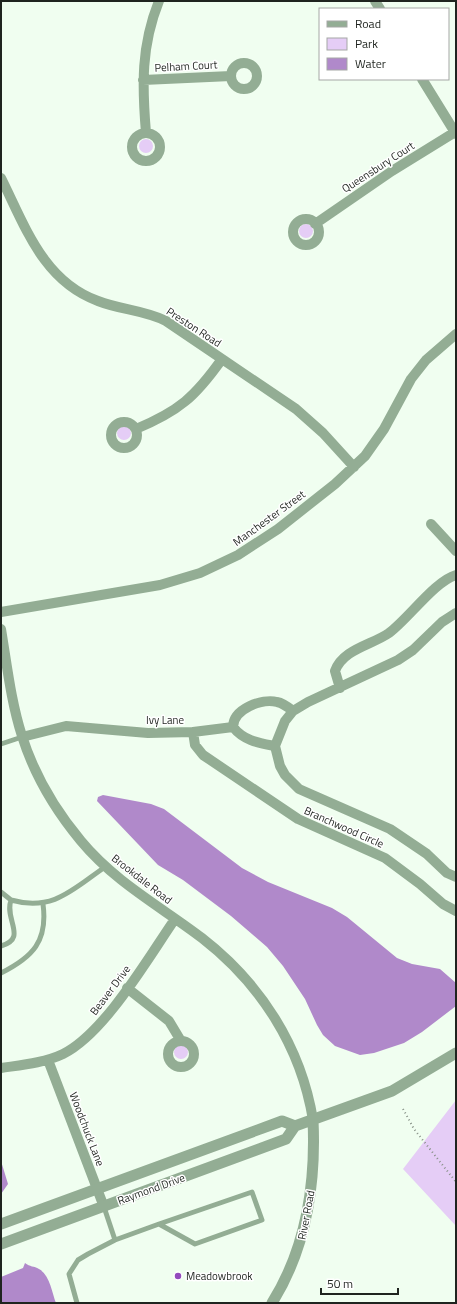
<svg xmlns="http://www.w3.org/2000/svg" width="457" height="1304" font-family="'Titillium Web',sans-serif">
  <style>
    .green { fill: #e5cdf6 }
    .water { fill: #b089ca }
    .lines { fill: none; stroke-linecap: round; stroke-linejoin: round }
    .path { stroke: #868f86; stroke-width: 2; stroke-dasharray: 1 3; stroke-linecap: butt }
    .service { stroke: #93ad94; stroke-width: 5 }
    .minor { stroke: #93ad94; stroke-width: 10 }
    .tertiary { stroke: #93ad94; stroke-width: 11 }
    .poi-dot { fill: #934abd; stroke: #fff; stroke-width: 1.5 }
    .labels { text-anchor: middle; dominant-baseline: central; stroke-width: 3; stroke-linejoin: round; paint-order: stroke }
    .street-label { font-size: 11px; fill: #1f241f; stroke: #fff }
    .poi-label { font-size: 11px; fill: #1f241f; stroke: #fff; text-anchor: start }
  </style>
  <rect width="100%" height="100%" fill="#f0fef0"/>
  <path class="green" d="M139 146a7 7 0 1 1 14 0a7 7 0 1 1-14 0Z
    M299 231a7 7 0 1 1 14 0a7 7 0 1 1-14 0Z
    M117 433a7 7 0 1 1 14 0a7 7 0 1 1-14 0Z
    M174 1052a7 7 0 1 1 14 0a7 7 0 1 1-14 0Z
    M456 1100V1226L403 1169Z"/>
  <path class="water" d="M103 795 151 804 164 809 242 868 268 882 332 908 347 917 397 958 412 964 440 969 456 983V1006L422 1032 404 1043 374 1053 360 1055 335 1046 323 1035 317 1025 305 999 283 966 267 947 231 916 183 880 158 865 97 801 98 797Z
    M1 1161 8 1184 1 1194Z
    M25 1263C30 1267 34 1266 39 1269 50 1275 52 1293 56 1303H1V1277L23 1268Z"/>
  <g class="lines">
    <path class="path" d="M403 1109 414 1129 456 1182"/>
    <path class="service" d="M1 744 22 737
      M1 892 11 900
      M1 946C28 938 4 920 11 900 53 912 73 889 105 867
      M1 973C33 957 48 941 43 904
      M104 1207 115 1240
      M77 1303 69 1274 78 1260 88 1254 115 1240 159 1224 195 1244 262 1220 252 1192 159 1224"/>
    <path class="minor" d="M375 1 380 9
      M231 76a13 13 0 1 1 26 0a13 13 0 1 1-26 0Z
      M422 79 456 134
      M143 80 231 76
      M146 133C142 85 141 46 159 1
      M132 147a14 14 0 1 1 28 0a14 14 0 1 1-28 0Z
      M1 178C25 226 43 281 98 301 121 310 144 310 166 321L296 409 323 433 354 467
      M293 232a13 13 0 1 1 26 0a13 13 0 1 1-26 0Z
      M315 224 392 171 455 132
      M111 435a13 13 0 1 1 26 0a13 13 0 1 1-26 0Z
      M136 429C179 411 195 397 222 359
      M431 524 456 551
      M1 612 160 585 200 573 238 555 278 529 335 484 365 456 384 429 411 379 426 360 456 334
      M1 629C7 665 11 702 22 736 34 774 56 811 81 841 115 882 160 906 202 938 260 983 301 1046 313 1120
      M340 688 335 671C343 649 372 645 389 633 409 618 435 581 456 575
      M233 727C244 741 259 743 275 746L280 766 285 775 299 789 390 829 427 854 447 873 456 877
      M233 727C233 709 262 698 277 702 283 703 288 707 293 711
      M193 732 195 745 203 755 298 819 385 858 420 884 443 904 456 911
      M22 737 66 726 148 733 193 732 233 727
      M275 746 285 721 293 711 308 702 398 660 413 650 442 622 456 613
      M127 988 169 1021 181 1041
      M168 1054a13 13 0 1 1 26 0a13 13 0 1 1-26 0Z
      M48 1060 104 1207
      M1 1068C21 1065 44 1063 63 1054 105 1033 148 958 175 919"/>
    <path class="tertiary" d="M1 1224 282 1121 295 1126
      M1 1244 286 1139 295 1126 392 1091 456 1053
      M272 1303C307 1247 316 1184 313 1120"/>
  </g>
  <circle class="poi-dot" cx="178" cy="1276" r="4"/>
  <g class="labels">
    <g class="street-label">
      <text transform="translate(186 66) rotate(-3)">Pelham Court</text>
      <text transform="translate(378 167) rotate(-33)">Queensbury Court</text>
      <text transform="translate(194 327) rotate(33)">Preston Road</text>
      <text transform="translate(269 518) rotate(-36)">Manchester Street</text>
      <text x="165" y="720">Ivy Lane</text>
      <text transform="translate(344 827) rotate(24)">Branchwood Circle</text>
      <text transform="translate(142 879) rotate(38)">Brookdale Road</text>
      <text transform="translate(110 990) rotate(-53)">Beaver Drive</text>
      <text transform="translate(87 1129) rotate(69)">Woodchuck Lane</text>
      <text transform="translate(151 1189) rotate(-20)">Raymond Drive</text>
      <text transform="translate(306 1215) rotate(-79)">River Road</text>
    </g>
    <g class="poi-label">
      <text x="186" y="1276">Meadowbrook</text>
    </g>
  </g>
  <rect width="457" height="1304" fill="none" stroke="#1f241f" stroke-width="4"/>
  <rect x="319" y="8" width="130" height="72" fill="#ffffff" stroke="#a5a7a5"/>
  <rect x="327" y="21" width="20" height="6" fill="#93ad94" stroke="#a5a7a5"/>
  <text x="355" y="28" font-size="12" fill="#1f241f">Road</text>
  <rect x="327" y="38" width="20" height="12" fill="#e5cdf6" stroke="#a5a7a5"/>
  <text x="355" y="48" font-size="12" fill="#1f241f">Park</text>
  <rect x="327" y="58" width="20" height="12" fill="#b089ca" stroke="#a5a7a5"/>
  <text x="355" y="68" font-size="12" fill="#1f241f">Water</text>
  <path d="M321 1288v6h77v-6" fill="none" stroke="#1f241f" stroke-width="2"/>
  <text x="327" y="1288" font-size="12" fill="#1f241f" stroke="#ffffff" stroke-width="3" paint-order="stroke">50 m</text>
</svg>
